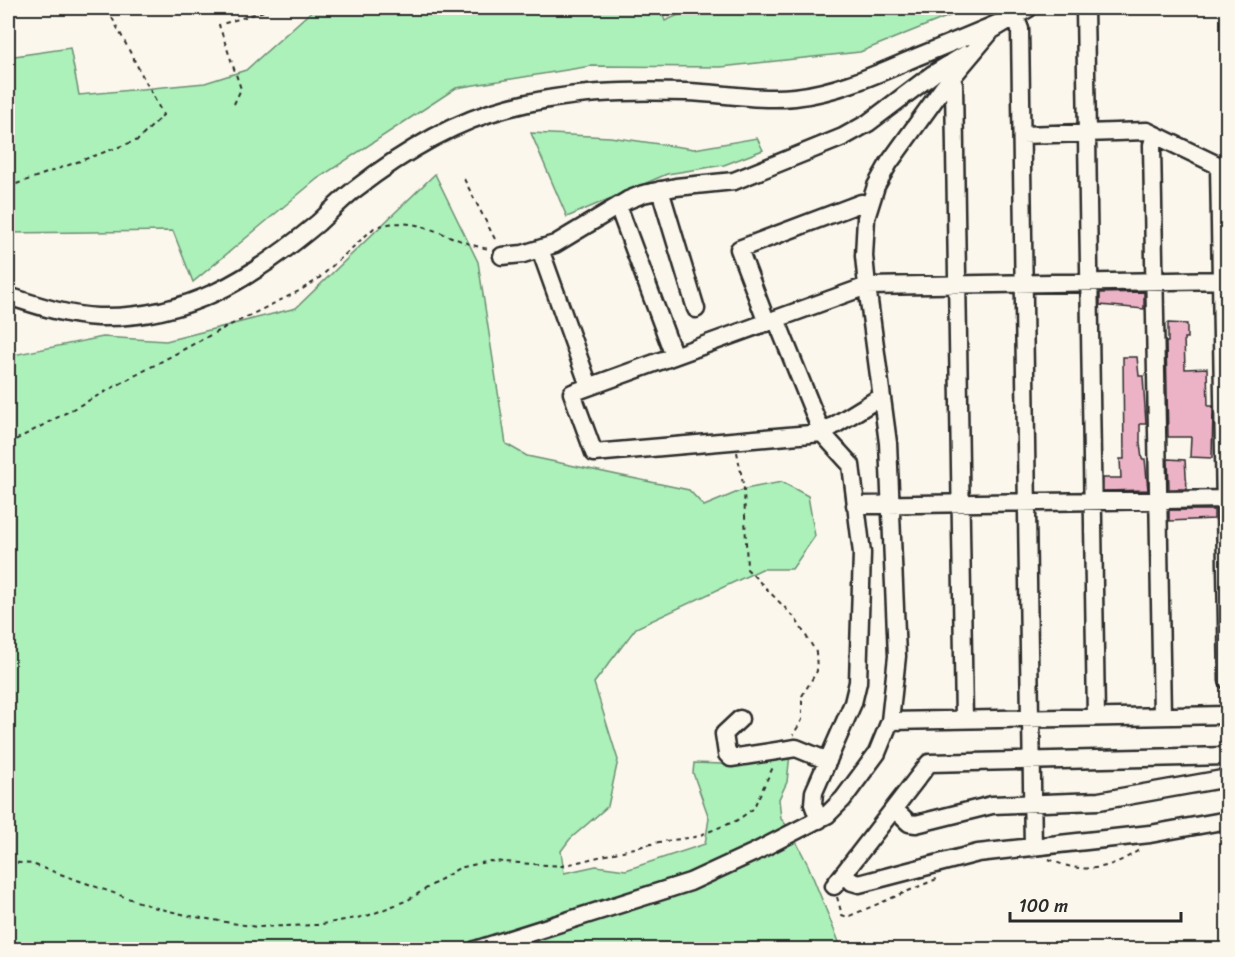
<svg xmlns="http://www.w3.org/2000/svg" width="1235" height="957" font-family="Sriracha,sans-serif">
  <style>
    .green { fill: #acf0ba; stroke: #6c8e72; stroke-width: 1.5 }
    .building { fill: #ecb3c7; stroke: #2b2b2b; stroke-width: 1.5 }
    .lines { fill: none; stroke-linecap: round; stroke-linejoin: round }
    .minor-casing { stroke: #2b2b2b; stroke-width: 21 }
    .path { stroke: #2b2b2b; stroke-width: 2; stroke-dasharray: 4.5 4.5; stroke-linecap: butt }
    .minor { stroke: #fbf7ec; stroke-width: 16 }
  </style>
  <rect width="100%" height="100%" fill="#fbf7ec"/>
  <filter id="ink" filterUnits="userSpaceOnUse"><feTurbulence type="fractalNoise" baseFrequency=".0167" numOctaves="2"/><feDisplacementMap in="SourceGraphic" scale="12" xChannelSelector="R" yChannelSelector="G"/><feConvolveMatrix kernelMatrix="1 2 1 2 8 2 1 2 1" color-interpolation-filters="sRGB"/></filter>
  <g filter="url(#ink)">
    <path class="green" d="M315 8H661L665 21 694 8H969L860 52 721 67 591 66 456 88 317 179 193 282 173 231 8 233V57L70 48 79 95 205 83 246 70Z
      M531 133 610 137 694 149 757 138 763 150 724 165 667 174 567 217Z
      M435 174 478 262 506 444 527 456 689 490 704 506 745 489 782 482 808 496 815 536 792 569H762L636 628 594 683 618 760 608 806 570 839 561 851 564 873 596 866 626 870 705 844 709 818 693 773 694 763 722 764 790 754 787 782 779 799 781 819 789 828 808 865 841 947 837 949 8 950V356L103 337 166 341 296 308Z"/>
    <path class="building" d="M1144 292V309L1100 305V293Z
      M1168 323 1187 324V338H1184L1185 369 1207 368 1208 406H1213L1212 458 1190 457 1191 437H1168L1166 342H1168Z
      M1123 357H1137L1139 376H1143L1146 424H1140V443L1142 459H1145L1148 490 1103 491V478H1121L1120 459H1124Z
      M1168 459 1185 460 1187 489H1169Z
      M1169 510H1214V519L1169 521Z"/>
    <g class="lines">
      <g class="minor-casing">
        <path id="minor" d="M1085 8 1096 717
          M951 78 954 85 964 720
          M1022 135 1147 131 1228 170
          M1155 135 1152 145 1162 716
          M1219 166 1228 681
          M660 190 696 309
          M618 206 674 356
          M540 249 589 386
          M502 256 523 254 555 244 628 200 643 194 676 187 734 181 843 137 868 123 933 74 966 54
          M8 296C36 305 68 316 98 317 188 319 251 279 318 223 330 212 341 200 354 190 399 155 452 122 507 108 566 92 626 90 686 92 722 93 759 101 795 97 839 92 879 73 919 56 951 43 983 30 1015 16L1020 29 1030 718
          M776 319 822 433 851 465 862 553 858 682 853 703 814 792 813 804 819 820
          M767 323 739 249 861 203 870 204
          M882 400 874 401 822 433 594 453 572 393 867 286 1228 280
          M855 505 1228 499
          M1031 718 1033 848
          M740 719 724 734 727 754 731 758 796 748 828 761
          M890 721 1228 715
          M894 809 909 823 916 824 992 805 1099 801 1228 778
          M844 873 852 882 859 884 978 853 1150 834 1228 820
          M834 886 929 763 1228 756
          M475 950 690 882 755 852 827 815 843 799 877 753 890 721 897 656 888 443 867 286 864 256 866 218 876 186 889 163 943 88 992 30 1029 8"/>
      </g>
      <path class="path" d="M234 104 241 89 219 25 274 8
        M464 179 497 243
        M8 187 138 140 163 115 107 8
        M8 444 216 332 299 291 317 280 374 228C418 211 452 244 490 249
        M737 452 744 489 747 569 795 618 816 652 817 671 802 696V720L793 735
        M1049 859C1082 875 1109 870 1139 850
        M8 862 32 864 153 907 190 916 256 927 317 925 367 916 408 900 459 868 490 861 562 866 659 842 695 837 736 821 753 809 774 765
        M837 897 842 915 847 917 939 878"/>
      <use href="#minor" class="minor"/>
    </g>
  </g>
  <rect width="1235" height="957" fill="none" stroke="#fbf7ec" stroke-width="30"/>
  <rect x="15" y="15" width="1205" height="927" fill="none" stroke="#2b2b2b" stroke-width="2" filter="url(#ink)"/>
  <path d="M1010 912v9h171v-9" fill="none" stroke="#2b2b2b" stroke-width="3"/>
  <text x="1019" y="912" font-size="18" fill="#2b2b2b" stroke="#fbf7ec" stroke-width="4.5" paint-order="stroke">100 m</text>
</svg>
